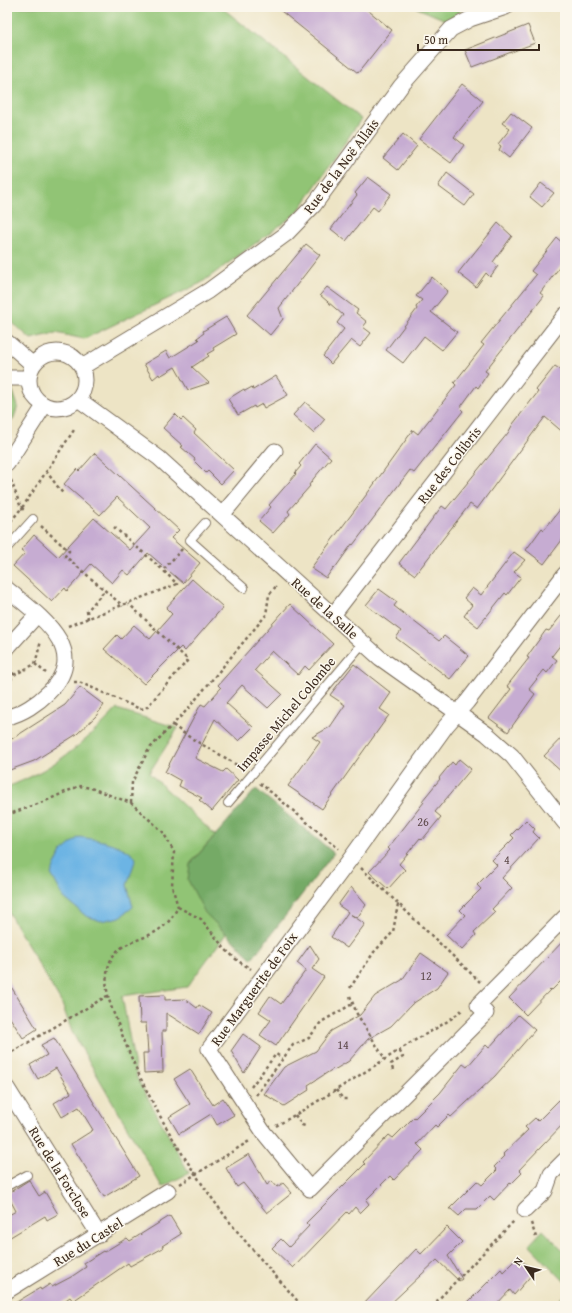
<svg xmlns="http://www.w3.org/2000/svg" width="572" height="1313" font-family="'Gentium Book Plus',serif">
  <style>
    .green { fill: #91c475; stroke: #66774a }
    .forest { fill: #74aa66; stroke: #586a42 }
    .water { fill: #6cb4e4; stroke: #546f81 }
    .building { fill: #c6acd2 }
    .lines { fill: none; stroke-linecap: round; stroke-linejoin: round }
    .lane-casing { stroke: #796b58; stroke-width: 10 }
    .street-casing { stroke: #796b58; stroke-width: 17 }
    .path { stroke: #796b58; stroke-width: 2.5; stroke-dasharray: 3 3; stroke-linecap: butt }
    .lane { stroke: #fff; stroke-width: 8 }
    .street { stroke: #fff; stroke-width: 15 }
    .labels { text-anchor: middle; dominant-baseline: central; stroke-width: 3; stroke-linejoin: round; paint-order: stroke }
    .number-label { font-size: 12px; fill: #5e4a4b }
    .street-label { font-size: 14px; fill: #3b2a1e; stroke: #fbf7ec }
  </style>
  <rect width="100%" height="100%" fill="#fbf7ec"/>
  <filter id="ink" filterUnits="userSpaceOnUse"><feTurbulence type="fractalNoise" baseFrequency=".025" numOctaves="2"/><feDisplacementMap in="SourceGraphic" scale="8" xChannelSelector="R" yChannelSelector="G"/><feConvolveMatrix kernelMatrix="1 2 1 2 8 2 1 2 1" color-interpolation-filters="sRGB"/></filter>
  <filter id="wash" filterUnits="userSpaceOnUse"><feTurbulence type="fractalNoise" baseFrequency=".012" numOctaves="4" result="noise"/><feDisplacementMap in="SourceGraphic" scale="16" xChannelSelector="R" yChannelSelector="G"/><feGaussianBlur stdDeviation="0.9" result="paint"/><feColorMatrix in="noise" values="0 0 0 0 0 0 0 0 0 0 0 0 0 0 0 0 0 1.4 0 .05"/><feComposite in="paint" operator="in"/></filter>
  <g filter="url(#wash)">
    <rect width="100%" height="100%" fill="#ede4c5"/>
    <path class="green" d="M7 7H221L361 119 297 213 201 283 84 339 56 333 31 339 7 318Z
      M415 7H465L448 21Z
      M7 385 11 386 18 406 13 420 7 426Z
      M117 709 178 728 149 773 215 835 190 864 205 913 226 934 187 987 122 996 137 1078 189 1173 162 1187 72 1032 62 1004 7 910V787C52 770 84 744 117 709Z
      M543 1230 565 1252V1282L529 1245Z
      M565 1294V1306H553Z"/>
    <path class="forest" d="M256 789 334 853 252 959 205 913 188 880 190 864Z"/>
    <path class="water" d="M79 837C99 840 122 843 136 858L127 885 133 907 120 917 101 921 86 916 64 898 51 874 61 852Z"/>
    <g id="blocks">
      <path class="building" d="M276 7H364L392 30 358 73Z
        M528 25 535 43 472 67 465 50Z
        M462 84 483 101 454 137 464 145 451 163 419 139Z
        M511 112 532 128 509 158 499 150 501 146 498 144 510 129 502 123Z
        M403 134 417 146 398 170 383 158Z
        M447 173 474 194 465 206 438 186Z
        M368 177 391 194 378 211 373 207 346 241 331 229 357 195 355 193Z
        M541 183 554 193 542 207 530 197Z
        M498 223 512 236 493 262 498 266 490 277 486 273 476 287 458 273Z
        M557 238 565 245V260L540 293 544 296 485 371 488 373 478 388 476 386 460 408 463 411 414 473 410 470 353 545 352 544 335 568 334 567 326 578 311 568 367 494 413 430 418 434 456 385 454 383 484 345 481 343 536 275 531 271Z
        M306 244 320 255 279 308 283 319 270 335 247 315Z
        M432 277 448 291 431 312 457 332 442 350 424 336 403 363 386 350 417 309 416 307 422 300 416 296Z
        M327 287 358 310 356 313 367 322 363 327 371 333 360 347 351 340 331 364 323 356 344 329 337 323 343 315 320 295Z
        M226 317 236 334 213 348 214 350 207 354 209 356 192 367 209 383 188 390 175 367 160 376 159 374 153 379 144 364 166 351 170 358 199 340 197 338 204 333 203 331Z
        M555 366 565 373V434L545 417 477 509 470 504 415 575 399 563 442 506 446 509 508 433 513 424 538 392 536 390Z
        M276 376 288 395 264 408 262 404 255 408 254 406 238 415 228 399 244 389 245 391 252 387 253 390Z
        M305 402 325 419 313 433 293 415Z
        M175 414 181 420 183 418 196 430 194 433 234 470 221 484 208 471 206 473 194 461 195 459 181 447 183 446 163 428Z
        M315 444 331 458 314 478 309 485 310 486 288 511 290 514 273 533 259 521 271 507 269 505 296 474 295 473 301 466 299 464Z
        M95 453 179 530 171 538 200 563 183 583 148 553 129 575 123 570 112 583 91 564 67 591 65 588 52 602 13 566 25 553 21 550 34 535 58 557 94 518 130 550 150 528 117 497 100 515 64 484 77 469 79 471Z
        M565 503V536L544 564 526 550 542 528 544 530Z
        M514 552 525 560 514 572 521 577 507 595 505 593 478 627 464 616 472 605 464 598 472 588 481 595Z
        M192 579 223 607 185 651 181 647 144 684 104 649 117 635 121 639 134 625 150 639 172 614 166 608Z
        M379 589 397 602 394 606 439 641 444 636 469 656 450 679 396 638 401 631 366 605Z
        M290 604 333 644 309 670 305 666 298 675 272 651 255 670 282 694 268 708 242 685 226 703 253 727 239 741 215 719 195 758 223 772 226 769 238 780 212 811 199 800 202 798 179 786 181 781 165 772 201 704 205 706 221 688 218 685Z
        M565 611V639L552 656 557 660 547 673 544 670 529 689 535 694 508 732 489 718 511 689 507 686 529 658 527 657 531 651 546 630 549 631Z
        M354 664 391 693 380 709 389 715 322 809 288 786 320 742 312 737 330 727 345 705 330 695Z
        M80 687 104 705 96 716 77 734 34 761 7 771V742L65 705Z
        M565 734V775L544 756Z
        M459 759 471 769 435 812 441 817 422 840 420 838 399 864 405 870 388 889 369 872 390 850 388 848 424 802 422 801 440 779 439 778 452 762 455 765Z
        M526 820 535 829 533 832 539 838 502 878 512 888 492 909 495 912 474 932 476 935 462 950 446 935 465 915 460 910 481 889 477 885 497 865 492 860 514 838 511 835Z
        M351 887 366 905 357 918 350 914 365 924 347 948 331 937 348 912 338 905Z
        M565 939V977L552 990 551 989 526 1015 509 998Z
        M310 945 319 959 312 969 324 977 276 1046 260 1035 271 1020 259 1012 270 996 281 1004 306 970 297 963Z
        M421 953 448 972 437 988 412 1004 391 1026 368 1039 349 1061 334 1070 333 1069 308 1085 309 1090 284 1106 264 1094 284 1067 316 1051 331 1031 360 1015 375 996 402 980Z
        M7 980 37 1029 23 1038 7 1013Z
        M165 995V1000L185 999 197 1008 199 1005 212 1013 199 1034 166 1013V1031H162L163 1072 144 1073 143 1053H148L146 1023H140L139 996Z
        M518 1015 535 1030 495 1076 451 1117 449 1115 437 1127 435 1125 417 1144 423 1150 394 1180 390 1176 366 1200 369 1204 360 1213 355 1207 349 1214 347 1212 293 1268 272 1248 281 1239 289 1247 309 1226 306 1223 365 1164 363 1162 389 1135 393 1138 414 1117 415 1118 440 1093 463 1064 467 1067 486 1045 489 1048Z
        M243 1034 261 1047 244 1073 231 1051Z
        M54 1038 139 1176 104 1197 71 1144 93 1130 79 1107 62 1117 54 1103 71 1093 56 1068 38 1079 30 1065 47 1055 41 1045Z
        M190 1069 213 1105 223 1098 234 1115 217 1125 211 1114 179 1134 169 1117 190 1104 174 1079Z
        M565 1094V1122L519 1170 522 1173 511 1184 510 1183 494 1200 490 1196 477 1209H466L459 1216 451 1209H449L477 1181 482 1185 497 1170 494 1167 505 1156 503 1154 528 1130 525 1127 535 1118 538 1121Z
        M249 1154 267 1185 272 1181 277 1187 283 1183 292 1193 267 1213 243 1183 237 1187 226 1168Z
        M29 1180 39 1196 45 1192 58 1214 47 1220 45 1216 7 1239V1216L16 1211 7 1194Z
        M170 1216 181 1234 162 1246 163 1248 130 1266 128 1263 73 1301 70 1297 57 1306H10L40 1288 41 1290 50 1284 52 1287 71 1277 86 1267 84 1263 103 1251 104 1252 127 1238 130 1241Z
        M447 1227 462 1242 448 1256 462 1279 459 1281 437 1260 388 1306H362L416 1249 421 1254Z
        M518 1257 534 1272 514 1295 510 1290 495 1306H464L501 1269 503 1272Z"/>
    </g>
  </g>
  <g filter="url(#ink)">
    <use href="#blocks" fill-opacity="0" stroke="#796b58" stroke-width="1"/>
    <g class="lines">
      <g class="lane-casing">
        <path id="lane" d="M205 523 190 540 244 588
          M7 548 33 519
          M228 803 363 643
          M7 1186 27 1175"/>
      </g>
      <g class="street-casing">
        <path id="street" d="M7 342 33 365
          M29 380a28 28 0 1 1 56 0a28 28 0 1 1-56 0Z
          M82 367 208 291 286 234 314 205 401 86 451 29 470 19 506 7
          M7 378H28
          M78 399 159 458 380 658 487 734 512 756 565 823
          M7 464 44 406
          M222 515 275 451
          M565 574 467 702 446 726 351 858 209 1049 264 1133 310 1189 486 1013 478 1005 565 917
          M7 589C38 615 92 650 49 692 38 703 22 714 7 717
          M333 615 565 315
          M7 648 37 615
          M7 1088 99 1235
          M525 1210 545 1191 551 1174 565 1160
          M7 1291 168 1191"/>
      </g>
      <path class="path" d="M46 471 64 495
        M11 480 21 508 26 511
        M7 526 24 505 74 430
        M41 526 69 551 65 556 123 606
        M114 527 163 570
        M88 619 87 611 105 590
        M68 626 177 584 163 570 183 548
        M7 662 14 675
        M35 664 46 673
        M74 682H79L140 709 146 708 188 660 129 604
        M7 685 14 675 35 664 41 641
        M173 725C194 743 220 752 242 769
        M260 783 339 849
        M131 803 132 782 149 749 186 711 266 615 269 595 277 585
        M7 815 43 802 79 786 91 788 131 803 163 832 174 852 172 886 178 907C174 915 169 923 161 928 141 944 111 939 107 974 104 993 113 1011 120 1029 144 1095 183 1160 225 1216 249 1247 276 1276 302 1306
        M361 868 480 982
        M178 907 201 919 225 949 238 961 251 969
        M350 988 374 952 393 932 398 904
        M350 996 357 1014 385 1059
        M7 1055 107 996
        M393 1070 391 1064 403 1057 399 1050
        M251 1087 276 1054 282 1058
        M336 1090 343 1099H347
        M256 1095 293 1045 309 1038 321 1022 354 1003
        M295 1115 302 1125 305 1126
        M276 1126C319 1101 362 1074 404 1047 424 1034 446 1025 463 1009
        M180 1184 251 1140
        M531 1223 536 1237
        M432 1306 515 1220"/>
      <use href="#lane" class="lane"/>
      <use href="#street" class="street"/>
    </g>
  </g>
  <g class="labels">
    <g class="number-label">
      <text x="423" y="821">26</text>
      <text x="507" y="859">4</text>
      <text x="426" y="975">12</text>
      <text x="343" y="1044">14</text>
    </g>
    <g class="street-label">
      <text transform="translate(341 166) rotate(-53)">Rue de la Noë Allais</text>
      <text transform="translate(449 465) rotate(-52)">Rue des Colibris</text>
      <text transform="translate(325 608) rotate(42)">Rue de la Salle</text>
      <text transform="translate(286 714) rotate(-50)">Impasse Michel Colombe</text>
      <text transform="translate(254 989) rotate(-54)">Rue Marguerite de Foix</text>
      <text transform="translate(60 1172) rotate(58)">Rue de la Forclose</text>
      <text transform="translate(88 1242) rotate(-32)">Rue du Castel</text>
    </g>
  </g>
  <rect width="572" height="1313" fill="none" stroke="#fbf7ec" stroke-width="24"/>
  <g transform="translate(526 1267) rotate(305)" stroke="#fbf7ec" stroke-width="3" paint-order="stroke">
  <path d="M0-3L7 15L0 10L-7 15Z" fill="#3b2a1e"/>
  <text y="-6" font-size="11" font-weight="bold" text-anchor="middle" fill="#3b2a1e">N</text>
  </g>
  <path d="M418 44v6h121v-6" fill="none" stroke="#3b2a1e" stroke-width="2"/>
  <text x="424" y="44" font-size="12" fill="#3b2a1e" stroke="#fbf7ec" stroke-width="3" paint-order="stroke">50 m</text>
</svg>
